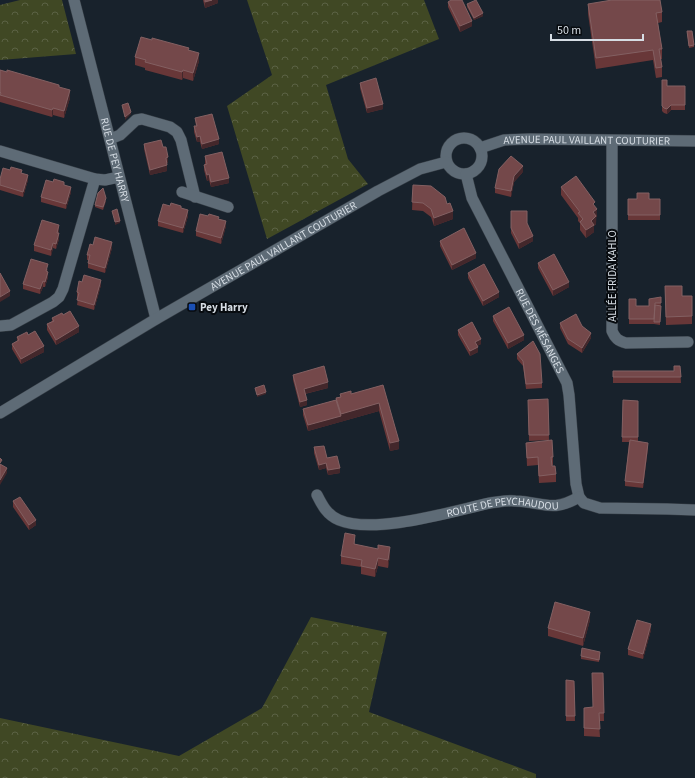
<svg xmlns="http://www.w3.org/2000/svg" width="695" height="778" font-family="'Source Sans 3',sans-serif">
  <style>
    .forest { fill: url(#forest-crowns) }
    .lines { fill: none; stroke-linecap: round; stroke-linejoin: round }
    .minor-casing { stroke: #363e46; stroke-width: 12 }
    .minor { stroke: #5e6b76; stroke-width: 11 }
    .wall { fill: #683738 }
    .shaded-wall { fill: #43272b }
    .building { fill: #74484a; stroke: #836062 }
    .transit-dot { fill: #1a4fb4; stroke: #070b0f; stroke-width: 1.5 }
    .labels { text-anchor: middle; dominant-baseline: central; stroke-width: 4; stroke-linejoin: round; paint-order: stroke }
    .street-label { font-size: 11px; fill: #d6dde4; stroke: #070b0f }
    .poi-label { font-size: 11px; font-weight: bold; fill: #d6dde4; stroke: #070b0f; text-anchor: start }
  </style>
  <defs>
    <pattern id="forest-crowns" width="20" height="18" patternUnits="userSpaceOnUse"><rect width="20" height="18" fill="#404824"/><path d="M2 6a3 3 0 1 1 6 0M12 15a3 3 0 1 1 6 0" fill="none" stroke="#5b6244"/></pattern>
  </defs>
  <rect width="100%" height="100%" fill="#18222c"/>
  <path class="forest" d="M20 0H62L76 54 0 60V5Z
    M247 0H424L439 39 326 85 348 159 368 184 267 239 227 106 272 75Z
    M311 617 387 632 369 712 536 774V778H0V718L179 756 262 708Z"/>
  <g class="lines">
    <g class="minor-casing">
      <g id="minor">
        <path id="s1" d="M74 0 156 319"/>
        <circle cx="464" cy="156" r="18"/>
        <path d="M110 139 120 135 136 120 142 119 170 127 177 132 181 140 195 197"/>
        <path d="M612 141V331C615 338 618 341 626 343L688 342"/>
        <path id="s2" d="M480 148 504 140 530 139 695 141"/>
        <path d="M0 151 95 179 105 180 119 177"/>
        <path id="s3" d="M466 174 472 198 567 383 569 395 576 484 579 497"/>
        <path d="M182 192 228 207"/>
        <path d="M0 326 11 325 53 302 59 297 63 289 95 179"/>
        <path id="s4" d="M0 413 156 319 378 191 420 169 446 162"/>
        <path id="s5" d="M317 495C322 505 327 515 339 520 375 535 453 511 490 503 499 502 507 500 515 501 543 502 552 513 579 497"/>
        <path d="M579 497 584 503 600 508 667 509 695 510"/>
      </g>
    </g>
    <use href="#minor" class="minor"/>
  </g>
  <path class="wall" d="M203 0H218V3L205 8Z
    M448 2 472 26 460 32 448 7Z
    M467 4 483 16 474 20 467 7Z
    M588 4 662 12V22L658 23 662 49V59H661L662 67V77L656 78 653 60 596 69 588 14Z
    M687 31 694 45V47L689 48Z
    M189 50 199 61 193 81 183 78 182 80 145 70V68L135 65V57Z
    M0 70 59 87 70 98 64 118 53 115 52 117 0 102Z
    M662 80 667 86H685V110H671L667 114 664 113 662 111Z
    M360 83 383 109 367 113 360 88Z
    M195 118 219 144 202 149 200 142H197L194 132V126H196Z
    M144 144 163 147 168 162 167 163V171L150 175 144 149Z
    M205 156 229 183 211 187 209 180 207 181 204 170V165L205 164Z
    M523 172 514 182 511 197 495 193V188Z
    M22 173 28 180 23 197 0 190V179Z
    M413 185 453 219 434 226 431 217 423 211 412 210Z
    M561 187 595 207 597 217H596V224L594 226V232L586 238 580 230V223L578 221V218L561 195Z
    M71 192 66 209 41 202V197Z
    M628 199H660V220H628Z
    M106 201 103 210 95 207V205Z
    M181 209 188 216 183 233 158 226V221Z
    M511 211 533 241 519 249 511 233Z
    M219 219 226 226 221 244 196 236V231Z
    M59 230 58 233 59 239 56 249 53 248 51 256 34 251V245Z
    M440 241 476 258 452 270 440 246Z
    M112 248 105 273 88 268V263L89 260H87V255Z
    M538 263 569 287 553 296 538 268Z
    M48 269 47 271 48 277 45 287H43L40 294 23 289V284Z
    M468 273 499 297 483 306 468 278Z
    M101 285 94 310 77 305 78 298 77 297V292Z
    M665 286 682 296H692V324L666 325Z
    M661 297 660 325 654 324H629V299L636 306H649Z
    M63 315 79 332 56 345 47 330V324L52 321V318Z
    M493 316 524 340 508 349 493 321Z
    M560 323 582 326 591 338 582 353 568 344 560 328Z
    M458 330 481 344 477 346 478 352 470 356 458 335Z
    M28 335 44 352 21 364 12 349V344L17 341V337Z
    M517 354 542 383V388L526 389 523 366 517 359Z
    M680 366 681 383H613V371H674Z
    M293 375 328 388 305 394 307 405 300 407 293 380Z
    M383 385 399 449 390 451 379 411 308 431 303 415V409L336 400V398L340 397V394H351Z
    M548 399 549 440 529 441 528 400Z
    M623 400 638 401V441L648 448 643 488 625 486V481L629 442H622Z
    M526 443 553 457V465H552L556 474V482L539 483 538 465 527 466Z
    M314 447 327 458 340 473 328 475 326 468 319 470 314 453Z
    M13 501 36 525 29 530 13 507Z
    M355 542V544L390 555 388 568 378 566 375 577 361 574V567L341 564V556Z
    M590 620 583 646 548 636V628Z
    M651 630 643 659 628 655V649Z
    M600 655 599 662 581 659V656Z
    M603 673 604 721H599L600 737 584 736V708L593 707Z
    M566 680 574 681 575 721H566Z"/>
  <path class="shaded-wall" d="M212 0H218V3L205 8V2Z
    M483 13V16L474 20V18Z
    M472 21V26L460 32V26Z
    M199 53V61L193 81V73Z
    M183 70V78L182 80V72Z
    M70 90V98L64 118V111Z
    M383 104V109L367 113V108Z
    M671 105V110L667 114V109Z
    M53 108V115L52 117V110Z
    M131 112V114L125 120V117Z
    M200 136V142H197V137Z
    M219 139V144L202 149V144Z
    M168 157V162L166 163V158Z
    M167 165V171L150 175V170Z
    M523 166V172L514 182 511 197V191L514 176Z
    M209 174V180L207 181V175Z
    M28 175V180L23 197V192Z
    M229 178V183L211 187V182Z
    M71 187V192L66 209V204Z
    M597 209 596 224 594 226V232L586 238V230L591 221 593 212Z
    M188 210V216L183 233V228Z
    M453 211V219L434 226V218Z
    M120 221V223L115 225V222Z
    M226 221V226L221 244V238Z
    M59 225V230L57 238V233Z
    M59 233V239L56 249V244Z
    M533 236V241L519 249V243Z
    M112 242V248L105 273V268Z
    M53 243V248L51 256V250Z
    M476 253V258L452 270V265Z
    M48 272V277L45 287V282Z
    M101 280V285L94 310V305Z
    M43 281V287L40 294V289Z
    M569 282V287L553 296V290Z
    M10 291V296L0 302V297Z
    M499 292V297L483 306V301Z
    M79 326V332L56 345V340Z
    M591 333V338L582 353V348Z
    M524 335V340L508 349V343Z
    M481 339V344L475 347V342Z
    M44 346V352L21 364V359Z
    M478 347V352L470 356V351Z
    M328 382V388L304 394V389Z
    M266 392V394L257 397V395Z
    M307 400V405L300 407V402Z
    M379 403V411L308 431V425L341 416V414Z
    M399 441V449L390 451V443Z
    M648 443V448L643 488V483Z
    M326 463V468L319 470V465Z
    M7 468V473L0 485V480Z
    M340 468V473L328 475V470Z
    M36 520V525L29 530V525Z
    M355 535V542L354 552V544Z
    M390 547V555L388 568V560Z
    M378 558V566L375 577V569Z
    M590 612V620L583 646V638Z
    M651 624V630L643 659V654Z"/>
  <path class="building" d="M205 0H212L205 2Z
    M451 0H462L472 21 460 26 448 2Z
    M476 0 483 13 474 18 467 4Z
    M612 0H660L662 12 656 13 662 49H659L662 67 656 68 653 50 596 58 588 4Z
    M687 31H692L694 45 689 46Z
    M141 37 152 40V38L189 48 188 50 199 53 193 73 183 70 182 72 145 62 146 60 135 57Z
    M0 70 7 72V70L59 85V87L70 90 64 111 53 108 52 110 0 95 1 93 0 92Z
    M376 78 383 104 367 108 360 83Z
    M662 80H667V86H685V105H671L667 109 664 108 662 106Z
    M128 103 131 112 125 117 122 105Z
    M212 114 219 139 202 144 200 136 197 137 194 126H197L195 118Z
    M161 140 163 147H166L168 157 166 158 167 165 150 170 144 144Z
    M222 152 229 178 211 182 209 174 207 175 204 165 207 164 205 156Z
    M511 156 523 166 514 176 511 191 495 188 499 169Z
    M11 167 22 170 21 173 28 175 23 192 0 185V179L3 168 10 170Z
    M576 176 595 202 593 204 597 209 593 212 596 216 591 221 594 225 586 230 580 222 583 219 578 213 580 212 561 187Z
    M54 179 64 182V185L71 187 66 204 41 197 46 180 53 182Z
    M413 185 431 186 445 197 447 204 450 203 453 211 434 218 431 209 423 203 412 202Z
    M103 188 106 198 103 207 95 205 98 193Z
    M637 193H649V199H660V215H628V199H637Z
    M171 203 181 206V208L188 210 183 228 158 221 163 204 170 206Z
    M117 209 120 221 115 222 112 211Z
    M511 211H527V223L533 236 519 243 511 228Z
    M200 214 208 216 209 214 219 217 218 219 226 221 221 238 196 231Z
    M42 220 59 225 57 233H59L56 244 53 243 51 250 34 245Z
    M464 228 476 253 452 265 440 241Z
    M95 237 112 242 105 268 88 263 90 255H87L90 244 93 245Z
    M554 254 569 282 553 290 538 263Z
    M31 259 48 264 46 271 48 272 45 282 43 281 40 289 23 284Z
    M484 264 499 292 483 301 468 273Z
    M0 273 10 291 0 297Z
    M84 275 101 280 94 305 77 300 79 293 77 292 79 281 82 282Z
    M665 286H682V296H692V316L666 317Z
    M661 297V303H655L654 319H629V299H636V306H649V299Z
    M655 305 661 306 660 322H654Z
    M509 307 524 335 508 343 493 316Z
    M70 311 79 326 56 340 47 324 54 321 52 318 62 313 63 315Z
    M576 314 582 326 591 333 582 348 568 339 560 323Z
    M472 322 481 339 475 342 478 347 470 351 458 330Z
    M35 331 44 346 21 359 12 344 19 340 17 337 27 332 28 335Z
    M533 341 540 354 542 383 526 384 523 361 517 354Z
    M324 366 328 382 304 389 307 400 300 402 293 375Z
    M674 366H680L681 377H613V371H674Z
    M264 385 266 392 257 395 255 388Z
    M383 385 399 441 390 443 379 403 341 414 336 398 341 397 340 394 351 391V394Z
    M548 399 549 435H529L528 400Z
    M336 400 341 416 308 425 303 409Z
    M623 400 638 401V437H622Z
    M552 440 553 457H551L552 466H555L556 474 539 476 538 457 527 458 526 443Z
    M630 440 648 443 643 483 625 481Z
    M324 446 327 458 337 456 340 468 328 470 326 463 319 465 314 447Z
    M0 458 2 460 0 463Z
    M0 464 7 468 0 480Z
    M20 497 36 520 29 525 13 501Z
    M345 533 355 535 354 544 378 549V545L390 547 388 560 378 558 375 569 361 566 362 560 341 556Z
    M555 602 590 612 583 638 548 628Z
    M637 620 651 624 643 654 628 649Z
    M582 648 600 652 599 660 581 656Z
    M592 673H603L604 713H599L600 729 584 728V708L593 707Z
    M566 680 574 681 575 716H566Z"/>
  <rect class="transit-dot" x="188" y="303" width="8" height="8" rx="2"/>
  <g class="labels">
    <g class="street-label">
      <text stroke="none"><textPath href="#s2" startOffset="108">AVENUE PAUL VAILLANT COUTURIER</textPath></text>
      <text stroke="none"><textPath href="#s1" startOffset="165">RUE DE PEY HARRY</textPath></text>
      <text stroke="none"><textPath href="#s4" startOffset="329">AVENUE PAUL VAILLANT COUTURIER</textPath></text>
      <text transform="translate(612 276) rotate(-90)">ALLÉE FRIDA KAHLO</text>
      <text stroke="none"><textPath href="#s3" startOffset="174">RUE DES MÉSANGES</textPath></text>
      <text stroke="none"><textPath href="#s5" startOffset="200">ROUTE DE PEYCHAUDOU</textPath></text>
    </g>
    <g class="poi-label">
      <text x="200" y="307">Pey Harry</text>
    </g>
  </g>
  <path d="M551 34v6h92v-6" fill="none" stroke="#d6dde4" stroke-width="2"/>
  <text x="557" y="34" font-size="12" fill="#d6dde4" stroke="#070b0f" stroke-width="3" paint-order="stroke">50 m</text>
</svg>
